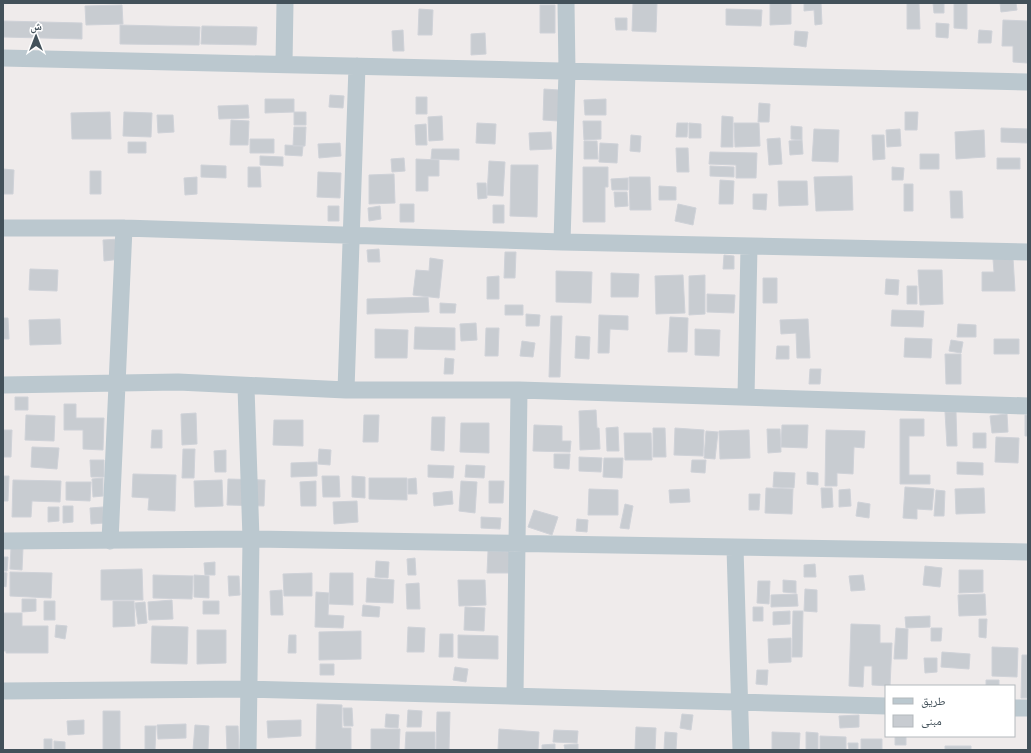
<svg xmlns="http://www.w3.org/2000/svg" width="1031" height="753" font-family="'Varela Round','Noto Naskh Arabic',sans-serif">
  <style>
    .building { fill: #c8ccd1; stroke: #cfd2d8 }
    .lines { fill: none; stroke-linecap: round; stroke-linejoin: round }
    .minor { stroke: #bbc8cf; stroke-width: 17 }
  </style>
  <rect width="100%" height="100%" fill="#efebeb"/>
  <path class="building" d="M633 3H657L656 32 632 31Z
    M770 3H791V24L770 25Z
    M804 3H821L822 24 815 25 814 10 804 11Z
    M907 3H919L920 29H907Z
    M933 3H944V13H934Z
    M954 3H967V29L954 28Z
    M1000 3H1016L1017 10 1001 12Z
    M122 5 123 24 86 25 85 6Z
    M540 5H555V33H540Z
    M419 9 433 10 432 35H418Z
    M726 9 762 10 761 26 726 25Z
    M615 18H627V30H616Z
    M1003 20 1028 21 1027 63 1013 62V46H1002Z
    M3 21 82 23V39L3 37Z
    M936 23 949 24 948 38 936 37Z
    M120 25 200 27 199 45 120 44Z
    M202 26 257 27 256 45 201 44Z
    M403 30 404 51H393L392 31Z
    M979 30 992 31 991 43H978Z
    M795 31 808 32 806 47 794 45Z
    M485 33 486 54 471 55V34Z
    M544 89 559 90 558 121 543 120Z
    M330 95 344 96 343 108 329 107Z
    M416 97H427V114H416Z
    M265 99H294V112L265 113Z
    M606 99V115H585L584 100Z
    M759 103 770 104 769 122H758Z
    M248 105 249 118 219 119 218 106Z
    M110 112 111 139H72L71 113Z
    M124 112 152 113 151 137 123 136Z
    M294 112H306V125H294Z
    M905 112H918L917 130H905Z
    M157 115H173L174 132 158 133Z
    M442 116 443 140 429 141 428 117Z
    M722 116 733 117V147H721Z
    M231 120 249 121 248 145H230Z
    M583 121H601V139L584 140Z
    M477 123 496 124 495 144 476 143Z
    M677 123H688L687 137H676Z
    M689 123 701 124V138H689Z
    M734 123H759L760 146 735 147Z
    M426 124 427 145H416L415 125Z
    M791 126 802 127V140L791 139Z
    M294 127H306L305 146H293Z
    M1001 128 1028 129 1027 143 1001 142Z
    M814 129 839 130 838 162 812 161Z
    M900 129 901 146 887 147 886 130Z
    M984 130 985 157 956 159 955 132Z
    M551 132 552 149 530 150 529 133Z
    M631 135 641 136 640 152 630 151Z
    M872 135H884L885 159 873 160Z
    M780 138 782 164 769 165 767 139Z
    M250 139H274V153H250Z
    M802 140 803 154 790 155 789 141Z
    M584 141H597L598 159H584Z
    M128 142H146V153H128Z
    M340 143 341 156 319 158 318 144Z
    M600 143 618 144 617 163 599 162Z
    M285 145 303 146 302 156 285 155Z
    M676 148H688L689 172H677Z
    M432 149H459V160L431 159Z
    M710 152 757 153 756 178H736V165L709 164Z
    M920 154H939V169H920Z
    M260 156 283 157V166L260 165Z
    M404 158 405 171 392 172 391 159Z
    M997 158H1020V169H997Z
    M416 159 439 160V176H428V191H416Z
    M489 161 505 162 503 196 487 195Z
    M201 165 226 166V178L201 177Z
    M511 165H538L537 217 510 216Z
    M710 166 734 167V177L710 176Z
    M248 167H260L261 187H248Z
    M583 167H608V187H605V222H583Z
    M892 167 904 168 903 180H892Z
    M3 169 14 170 13 194H3Z
    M90 171H101V194H90Z
    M318 172 341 173 340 198 317 197Z
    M394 174 395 203 369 204V175Z
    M852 176 853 210 816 211 814 177Z
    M197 177V194L185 195 184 178Z
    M629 177H650L651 210H630Z
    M628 178V190H612L611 179Z
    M720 180 734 181 733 204H719Z
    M778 181H807L808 205 779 206Z
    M477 183H486L487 198 478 199Z
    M904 184H913V211H904Z
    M659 186 676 187V200H659Z
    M950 191H962L963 218H951Z
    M614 192H627L628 206 615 207Z
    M753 194H767L766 210 753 209Z
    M400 204H414V222H400Z
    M678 204 696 208 693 225 675 221Z
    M493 205H504V223H493Z
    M328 206H339V221H328Z
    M380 206 381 219 369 221 368 208Z
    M120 239 121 259 104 261 103 240Z
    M379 249 380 262H368L367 250Z
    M505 252H516L515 278H504Z
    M724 255 734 256V269H723Z
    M430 258 443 260 439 298 413 295 416 270 429 271Z
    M1013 258 1015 291H982V272H994L993 259Z
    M30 269 58 270 57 291 29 290Z
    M918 270H942L943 304 920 305Z
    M556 271 592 272 591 303 556 302Z
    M611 273 639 274 638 297H611Z
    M683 275 685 313 656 314 655 276Z
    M705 275V314L689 315V276Z
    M499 276V299H487V277Z
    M763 278H777V303H763Z
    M886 279 899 280 898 295 885 294Z
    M907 286H917V304H907Z
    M707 294 735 295 734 313 707 312Z
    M428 297 429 312 367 314V299Z
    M440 303 456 304 455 313H440Z
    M505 305H523V315H505Z
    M892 310 924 311 923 327 891 326Z
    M526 314 540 315 539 326H526Z
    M599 315 628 316V330L610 329 609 353H598Z
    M551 316H562L560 377H549Z
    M670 317 688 318 687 352H668Z
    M3 318H8L9 339H3Z
    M60 319 61 344 30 345 29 320Z
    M808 319 810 358H797L796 333 781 334 780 320Z
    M476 323 477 340 461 341 460 324Z
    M958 324 976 325V337H957Z
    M415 327 455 328V350L414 349Z
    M486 328H499L498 356H485Z
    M375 329 408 330 407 358H375Z
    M695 329 720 330 719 356 695 355Z
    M576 336 590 337 589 359 575 358Z
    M905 338 932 339 931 358 904 357Z
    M994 339H1019V354H994Z
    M951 340 963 342 961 353 949 351Z
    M522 341 535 343 533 357 520 356Z
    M777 346H789V359H776Z
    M945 354H961V384H946Z
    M445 358 454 359 453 374H444Z
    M810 369H821L820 384H809Z
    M15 397H28V410H15Z
    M64 404H76V418H104L103 450 83 449V430H64Z
    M596 410 597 428H599L600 449 580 450 579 411Z
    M945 412H956L957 446H947Z
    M196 413 197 444 182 445 181 414Z
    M1007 414 1008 432 992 433 990 416Z
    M26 415 55 416 54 441 25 440Z
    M364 415H379L378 442H363Z
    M1025 415H1028V436H1025Z
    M432 417H445L444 451 431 450Z
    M900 419H924V436H909V475H930V484H900Z
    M274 420H303V446L273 445Z
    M461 423H489V453L460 452Z
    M534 425 562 426V441H571L570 452 533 451Z
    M782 425H808L807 448 781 447Z
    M618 427 619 451H607L606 428Z
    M653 428H665L666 457H653Z
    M675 428 704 430 703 456 674 455Z
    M767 429H780L781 452 768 453Z
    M3 430H12L11 457H3Z
    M152 430H162V448H151Z
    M749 430 750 458 720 459 719 431Z
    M826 430 865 431 864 448 854 447 853 474 837 473V486H825Z
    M706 431 718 432 715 459 704 458Z
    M624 433H651L652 460H625Z
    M973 433H986V448H973Z
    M996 437 1019 438 1018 463 995 462Z
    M32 447 59 448 57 469 31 467Z
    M183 449H195L194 478H182Z
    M319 449 331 450 330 465 318 464Z
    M226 450V472H215L214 451Z
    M554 454H570L569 469 554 468Z
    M579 457 602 458 601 472 579 471Z
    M604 458H623L622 478 603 477Z
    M90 460H104V477H91Z
    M692 460H706L705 473 691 472Z
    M317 462V476L291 477V463Z
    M957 462 983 463V475L957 474Z
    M428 465 454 466 453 478 428 477Z
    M466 465 485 466 484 478 465 477Z
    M774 472 795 473 794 488 773 487Z
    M807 472 818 473V485L807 484Z
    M133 474 176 475 175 511 148 510 149 498 132 497Z
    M3 476H9L8 501H3Z
    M322 476H339L340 497H323Z
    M352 476 365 477V498L352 497Z
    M103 478V496L93 497 92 479Z
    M369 478H407V500L369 499Z
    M416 478 417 494H408V479Z
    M228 479 265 480 264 506 227 505Z
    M13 480 61 481 60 502 32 501 31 517H12Z
    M222 480 223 506 195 507 194 481Z
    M316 481V506H301L300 482Z
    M461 481 477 482 475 513 459 511Z
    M489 481H504L503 503H489Z
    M66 482H91L90 501 66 500Z
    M905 487 934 489 932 510 917 509V519L903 518Z
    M766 488 793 489 792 514 765 513Z
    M821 488H832L833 507 822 508Z
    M984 488 985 513 956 514 955 489Z
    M589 489 618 490V515H588Z
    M689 489 690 502 670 503 669 490Z
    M850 489 851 506 839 507V490Z
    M936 490 945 491 944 516H934Z
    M452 491 453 504 434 506 433 493Z
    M749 494H760L759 510H749Z
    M357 501 358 522 334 524 333 502Z
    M858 502 870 504 869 518 856 516Z
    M625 504 633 506 629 529 620 528Z
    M63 506H73V522L63 523Z
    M48 507H59V521L48 522Z
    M103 507 104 523 91 524 90 508Z
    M534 510 558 517 552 535 528 527Z
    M481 517 501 518 500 529 481 528Z
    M577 519 588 520 587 532 576 531Z
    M11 547 23 548 22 570 10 569Z
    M488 551 514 552 513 573H487Z
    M3 557H8L7 571H3Z
    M415 558 416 575H408L407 559Z
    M376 561 389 562 388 578 375 577Z
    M215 562V575H205L204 563Z
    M815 564 816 577H804V565Z
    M925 566 942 568 940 587 923 585Z
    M142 569 143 600H101V570Z
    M959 570H983V592L959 593Z
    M3 572 7 573 6 587 3 586Z
    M10 572 52 573 51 598 10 596Z
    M312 573V596H284L283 574Z
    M330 573H353V605L329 604Z
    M153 575 193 576 192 599 153 598Z
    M194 575 209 576V598L194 597Z
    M863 575 865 590 851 591 849 576Z
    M228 576H239L240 595 229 596Z
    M367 578 394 580 393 603 366 602Z
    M458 580H485L486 605 459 606Z
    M783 580 796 581V593L783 592Z
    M758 581H770L769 604 757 603Z
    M419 583 420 609H407L406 584Z
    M805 589 817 590V612L804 611Z
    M282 590 283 615H271L270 591Z
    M316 592 329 593 328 615 344 616 343 628 315 627Z
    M797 594 798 606 771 607V595Z
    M985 594 986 615 959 616 958 595Z
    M22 599H36V611L22 612Z
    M172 600 173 619 149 620 148 602Z
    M44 601H55V620H44Z
    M113 601H134L135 626 113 627Z
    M203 601H219V614H203Z
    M145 602 147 623 138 624 135 603Z
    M363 605 380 607 379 617 362 616Z
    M465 607 485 608 484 631 464 630Z
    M753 607H763V621H753Z
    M790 611V624L773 625V612Z
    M793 611H803L802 657H792Z
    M3 613H22V626H48V653H6V651H3Z
    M930 616V627L906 628 905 617Z
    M979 619H987L986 638 979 637Z
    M851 624 880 625V643H892L890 686 872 685V666H864L863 687 849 686Z
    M56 625 67 626 65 639 55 637Z
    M152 626 188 627 187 664 151 663Z
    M408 627 425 628 424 652H407Z
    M896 628 908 629 907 659H894Z
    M931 628H942L941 641H931Z
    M197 630H226V663L197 664Z
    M361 631V659L319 660V632Z
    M440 634H453V657H439Z
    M289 635H296V653H288Z
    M458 635 498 636V659L458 658Z
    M791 638V662L769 663 768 639Z
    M992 647 1018 648 1017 677 992 676Z
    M942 652 970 654 969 669 941 667Z
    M1022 655H1028V698H1021Z
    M924 658H937V672L925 673Z
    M320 664H334V675H320Z
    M455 667 468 669 466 682 453 680Z
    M757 670H768L767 685 756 684Z
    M986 680H999V686H986Z
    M317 704 342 705V728H351V750H316Z
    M343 708H352L353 726H344Z
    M408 710 422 711 421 727H407Z
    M103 711H120V750H103Z
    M437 712H450L449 750H436Z
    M386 714 399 715 398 728 385 727Z
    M682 714 693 715 691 730 680 728Z
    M859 715V727L840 728 839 716Z
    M84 720V734L68 735 67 721Z
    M301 720V736L268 738 267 721Z
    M186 724V738L158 739 157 725Z
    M195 725 209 726 208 750H193Z
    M145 726H156L155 750 145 749Z
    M226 726H238L239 750H227Z
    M636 727 656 728 655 750H635Z
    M371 729H400L399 750H371Z
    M499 729 539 732 538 750H498Z
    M554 730 578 731 577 743 553 742Z
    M406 732H435V750H405Z
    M665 732 677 733 676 750H664Z
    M772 732 800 733 799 750H772Z
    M806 732 818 733V750H806Z
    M820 736 846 737V750H820Z
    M895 736H906V745H895Z
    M44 739H52V750H44Z
    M861 739H882V750H861Z
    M54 741 65 742V750H54Z
    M848 743H858V750H849Z
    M555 744V750H542V745Z
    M578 744V750H565L564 745Z
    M945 746H971V750H945Z"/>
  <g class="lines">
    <path class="minor" d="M3 58 1028 82
      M284 64 285 3
      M3 228H124L562 242 1028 252
      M562 242 567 71 566 3
      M3 385 178 382 346 390H519L1028 406
      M246 387 251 539 248 750
      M346 390 357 66
      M746 397 749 246
      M3 541 251 539 1028 552
      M110 541 124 228
      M735 548 741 750
      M3 691 249 689 886 706
      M515 696 519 390
      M1014 708H1028"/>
  </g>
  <rect width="1031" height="753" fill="none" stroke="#43515a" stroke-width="8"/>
  <rect x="885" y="685" width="130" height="52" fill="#ffffff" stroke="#b4b9bd"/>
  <rect x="893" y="698" width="20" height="6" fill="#bbc8cf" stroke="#b4b9bd"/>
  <text x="921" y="705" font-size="12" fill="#43515a">طريق</text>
  <rect x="893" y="715" width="20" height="12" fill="#c8ccd1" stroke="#b4b9bd"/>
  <text x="921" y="725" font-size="12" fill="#43515a">مبنى</text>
  <g transform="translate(36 36)" stroke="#ffffff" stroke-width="3" paint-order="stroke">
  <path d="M0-3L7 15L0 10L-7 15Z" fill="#43515a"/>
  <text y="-6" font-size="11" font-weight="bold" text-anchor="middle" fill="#43515a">ش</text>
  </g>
</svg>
